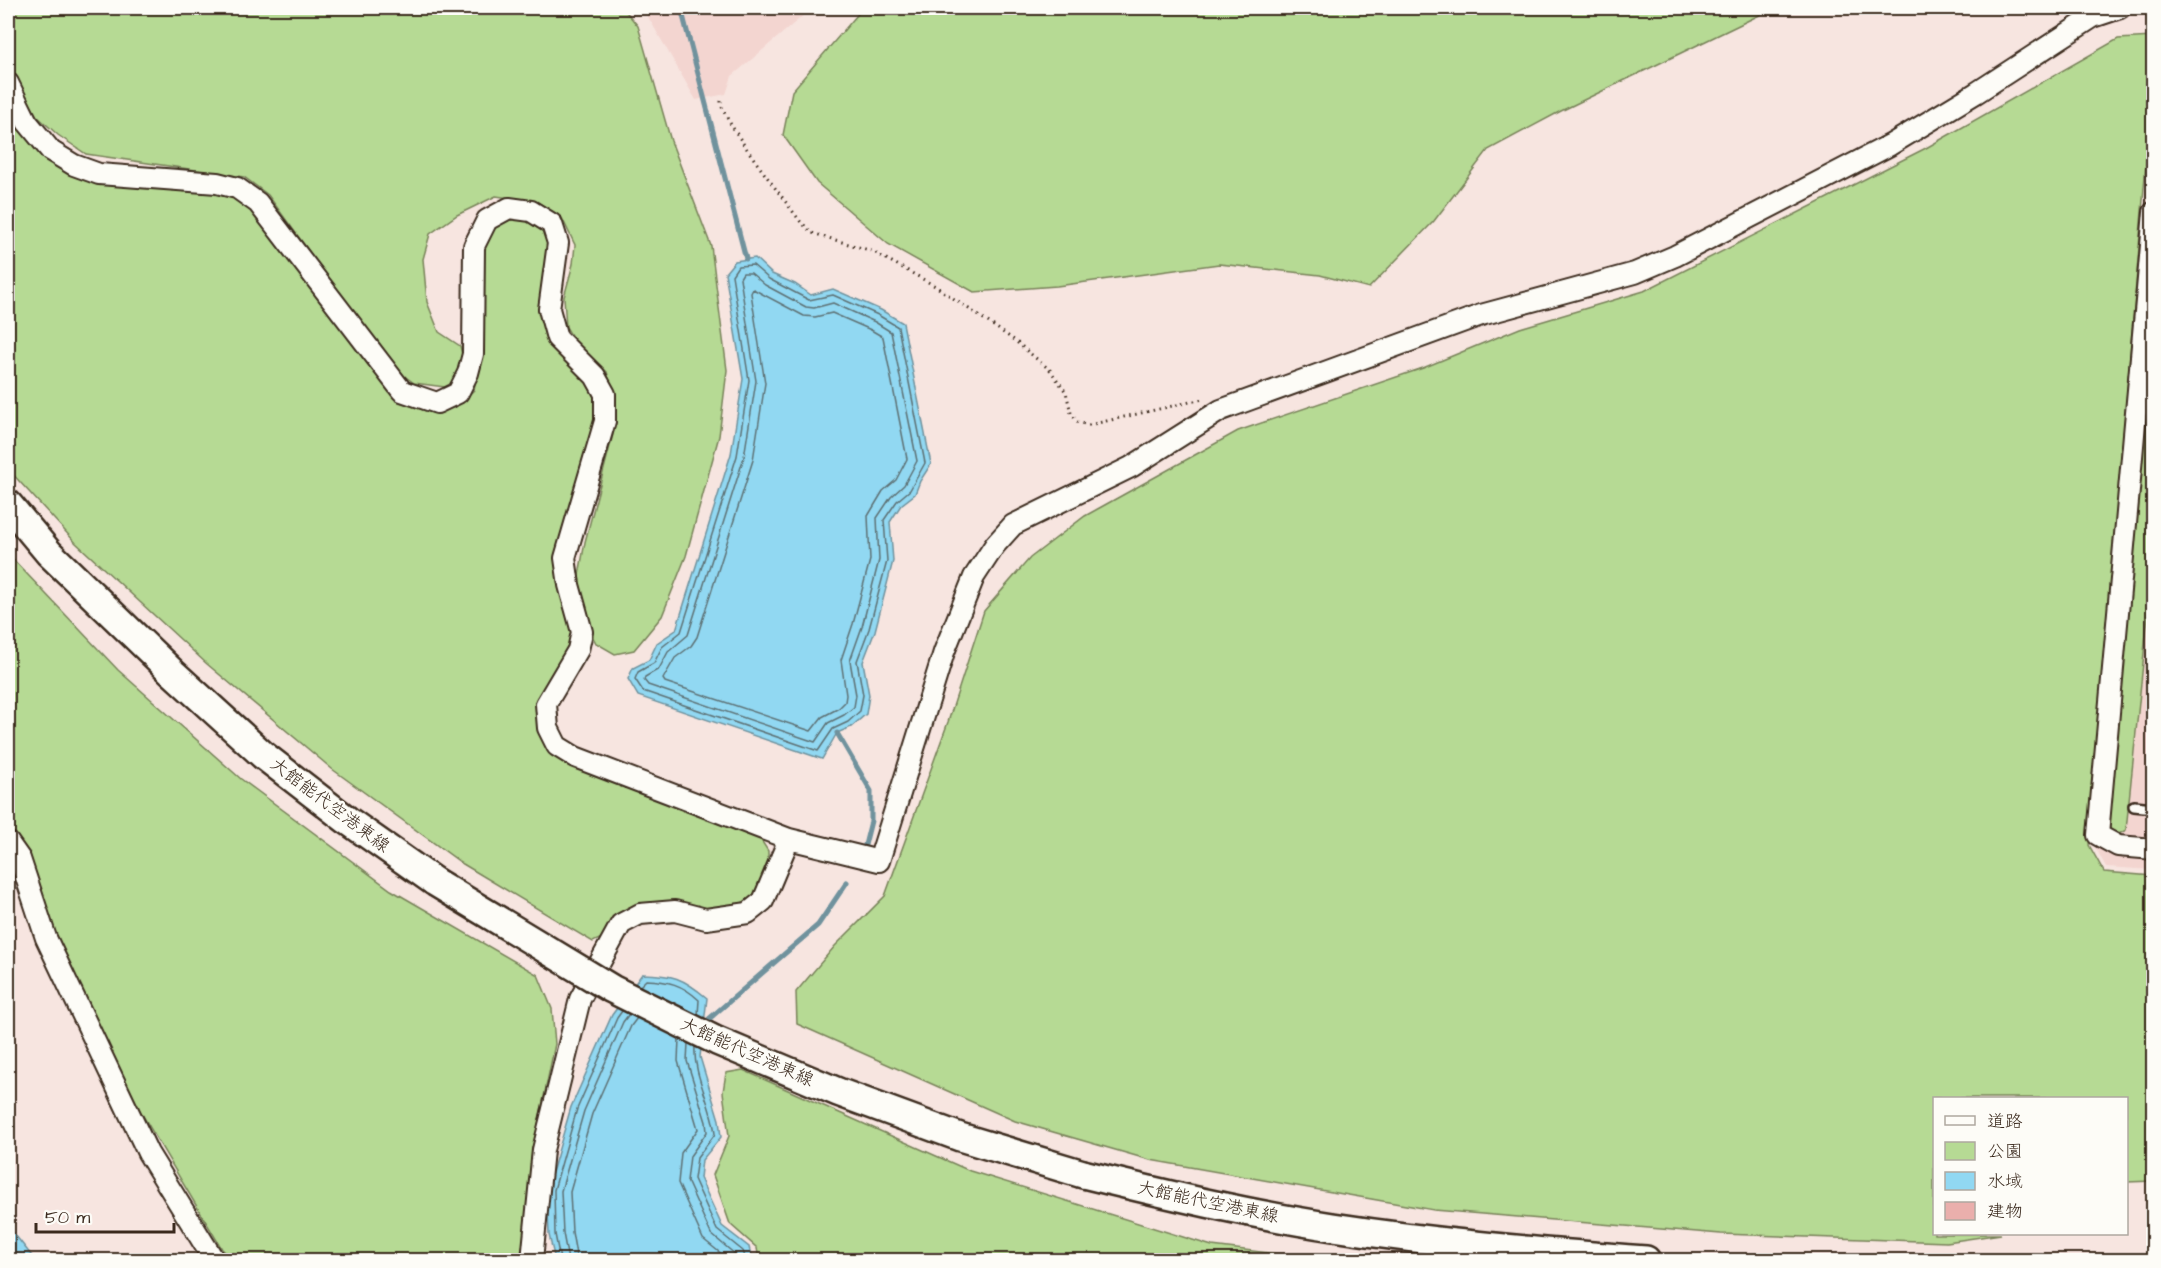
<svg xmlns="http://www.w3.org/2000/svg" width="2161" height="1268" font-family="'Architects Daughter','Klee One',sans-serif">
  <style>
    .built { fill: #f3d5d0 }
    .green { fill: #b6da94; stroke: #788259; stroke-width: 1.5 }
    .water { fill: #91d8f2; stroke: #6f929d; stroke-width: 1.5 }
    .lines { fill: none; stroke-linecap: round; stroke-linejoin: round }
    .shore { stroke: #5d7073; stroke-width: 1.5 }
    .stream { stroke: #6f929d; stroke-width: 5 }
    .building { fill: #eaafac; stroke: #3b2a1e; stroke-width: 1.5 }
    .lane-casing { stroke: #3b2a1e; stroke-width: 14 }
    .street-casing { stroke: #3b2a1e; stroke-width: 24 }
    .secondary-casing { stroke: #3b2a1e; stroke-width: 32 }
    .path { stroke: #3b2a1e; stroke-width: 3; stroke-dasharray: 1.5 4.5; stroke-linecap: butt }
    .lane { stroke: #fdfcf7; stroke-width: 9 }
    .street { stroke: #fdfcf7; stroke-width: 20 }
    .secondary { stroke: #fdfcf7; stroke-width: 27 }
    .secondary-bridge-casing { stroke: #3b2a1e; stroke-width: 32; stroke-linecap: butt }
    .secondary-bridge { stroke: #fdfcf7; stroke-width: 27 }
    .labels { text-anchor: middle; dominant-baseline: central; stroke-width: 5; stroke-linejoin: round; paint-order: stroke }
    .street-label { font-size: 18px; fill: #3b2a1e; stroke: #fdfcf7 }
  </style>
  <rect width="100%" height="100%" fill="#f7e5e0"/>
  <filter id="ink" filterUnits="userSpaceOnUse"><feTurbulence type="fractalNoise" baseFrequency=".0167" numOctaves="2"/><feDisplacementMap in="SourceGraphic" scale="12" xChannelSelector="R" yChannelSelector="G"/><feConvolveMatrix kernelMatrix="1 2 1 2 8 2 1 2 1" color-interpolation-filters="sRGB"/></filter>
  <g filter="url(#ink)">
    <path class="built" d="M643 8H809L805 14 732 76 726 94 696 100Z
      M2153 123V870L2106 867 2093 843Z"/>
    <path class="green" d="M8 8H623L638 26 671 141 711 246 727 370 719 436 686 556 662 616 634 650 615 654 596 643 583 618 579 575 585 542 616 423 613 394 607 372 575 342 566 327 564 297 573 264 575 245 562 218 537 202 496 196 457 215 430 234 423 259 427 302 439 332 460 346 463 359 456 381 445 387 414 383 395 369 268 195 244 177 86 154 58 135 37 116 8 64Z
      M863 8H1774L1561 111 1488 150 1434 221 1369 288 1320 275 1219 264 1057 286 974 292 888 244 817 183 783 135 792 91Z
      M2153 37V80L2089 845 2104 872 2153 876V1181L2127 1182 2126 1098H1934V1234H2001L1947 1242 1721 1234 1434 1210 1150 1160 1015 1121 797 1024 796 992 835 946 885 896 948 722 984 611 1030 558 1085 516 1238 431 1423 368 1520 328 1644 291 1926 148 2118 39Z
      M8 95 28 140 73 173 227 193 250 208 399 402 429 412 456 407 474 390 478 367 482 252 496 223C522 216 528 216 549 236L543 313 593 384 599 403 595 431 558 559 573 630 571 649 541 732 759 837 768 851V875L756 897 734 906 702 910 637 908 610 922 602 938 593 942 463 864 332 769 207 664 76 543 8 469Z
      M2153 292V600L2149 604 2126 830 2119 834 2110 830 2109 813Z
      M8 554 118 670 241 779 391 890 538 975 552 1009 555 1044 531 1159 524 1260H234L222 1249 130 1094 47 919 27 853 8 828Z
      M743 1070 970 1171 1212 1246 1327 1260H759L757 1248 730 1224 713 1175 729 1136 723 1092 726 1073Z"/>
    <path class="water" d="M755 258 772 274 795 284 811 295 833 289 881 310 903 323 931 464 920 481 915 494 901 505 890 522 893 561 875 631 863 662 869 695 866 714 851 727 837 733 822 759 638 696 628 679 633 668 649 660 657 643 676 630 731 454 743 379 725 273 735 261Z
      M642 974C673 975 682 977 707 998L700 1057 719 1120 721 1137 702 1160 700 1178 722 1226 749 1247 752 1260H555L549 1235 547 1190 571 1107 612 1015Z
      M8 1226 35 1260H8Z"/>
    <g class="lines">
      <path class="shore" d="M753 265 769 279 809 300 833 295 878 315 898 327 925 463 910 490 897 501 884 520 887 561 869 629 857 661 863 695 860 711 848 722 833 729 818 751 643 691 635 679 638 672 654 663 662 647 681 632 737 456 749 380 732 275 738 266Z
        M743 273H751L765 285 806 307 814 308 833 303 875 322 891 332 917 461 904 485 891 497 877 518 879 560 862 627 850 661 856 695 854 707 844 715 828 723 815 742 648 685 644 680 645 677 659 669 668 652 688 635 744 457 756 381 740 278Z
        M753 289 804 316 815 317 832 313 871 330 883 337 907 459 896 480 883 491 868 516 870 560 853 624 841 660 846 695 845 702 839 708 822 717 811 731 665 682 663 679 675 658 691 646 697 637 753 460 765 383 751 293Z
        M640 986 646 980C668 981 682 984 699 1000L698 1015
        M679 1039 678 1061 698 1129 681 1153 678 1183 703 1239 729 1260
        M688 1043 687 1061 706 1122 707 1132 690 1156 687 1181 711 1234 736 1255 738 1260
        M695 1047C693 1075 712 1105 715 1134L697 1158 694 1179 717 1230 743 1251 746 1260
        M560 1260 555 1234 554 1190 577 1109 617 1018 622 1011
        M568 1260 563 1233 561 1191 584 1111 623 1022 629 1014
        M577 1260 572 1232 570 1192 592 1114 631 1026 637 1018"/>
      <path class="stream" d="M681 8 746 259
        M837 733 871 791V821L864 849
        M702 1025 818 925 847 882"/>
    </g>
    <path class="building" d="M2154 719V770L2149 769Z"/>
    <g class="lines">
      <g class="lane-casing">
        <path id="lane" d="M2134 806 2154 808"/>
      </g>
      <g class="street-casing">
        <path id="street" d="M8 83 27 122 51 151 74 165 99 174 217 183 237 188 258 203 402 391 437 403 458 393 468 373 473 354 474 246 487 220 509 208 531 211 552 224 558 243 549 309 557 338 595 376 605 394V421L565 558 569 585 582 632 578 650 546 704 548 728 557 746 575 757 789 839 879 861 944 652 974 577 995 545 1013 525 1131 467 1221 410 1481 315 1635 273 1675 256 1890 145 1976 93 2093 17 2120 8
          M2154 212 2098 835 2118 846 2154 849
          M8 842 20 859 46 938 148 1153 214 1260
          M532 1260 543 1150 580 999 621 924 640 914 675 911 706 919 748 913 763 901 789 839"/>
      </g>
      <g class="secondary-casing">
        <path id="secondary" d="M8 504 49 553 173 673 263 755 347 820 435 882
          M1083 1174C1165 1194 1248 1214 1333 1227 1437 1243 1541 1252 1646 1260"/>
      </g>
      <path class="path" d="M721 101C719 117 787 203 800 221L812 233 872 251 937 287 1014 340 1050 370 1066 392 1071 413 1077 422 1089 425 1203 399"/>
      <use href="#lane" class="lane"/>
      <use href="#street" class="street"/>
      <use href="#secondary" class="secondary"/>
      <g class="secondary-bridge-casing">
        <path id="secondary-bridge" d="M435 882 612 989 717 1041 838 1092 960 1137 1083 1174"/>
      </g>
      <use href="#secondary-bridge" class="secondary-bridge"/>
    </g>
  </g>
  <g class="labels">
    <g class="street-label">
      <text transform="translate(330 805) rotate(37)">大館能代空港東線</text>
      <text transform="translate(747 1052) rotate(24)">大館能代空港東線</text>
      <text transform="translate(1208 1202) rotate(12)">大館能代空港東線</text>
    </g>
  </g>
  <rect width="2161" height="1268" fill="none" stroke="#fdfcf7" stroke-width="30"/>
  <rect x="15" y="15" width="2131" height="1238" fill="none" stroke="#3b2a1e" stroke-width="2" filter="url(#ink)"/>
  <rect x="1933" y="1097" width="195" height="138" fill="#fdfcf7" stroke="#afa8a0" stroke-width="1.5"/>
  <rect x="1945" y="1116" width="30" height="9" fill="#fdfcf7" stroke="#afa8a0" stroke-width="1.5"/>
  <text x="1987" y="1127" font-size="18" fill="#3b2a1e">道路</text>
  <rect x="1945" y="1142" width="30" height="18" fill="#b6da94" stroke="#afa8a0" stroke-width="1.5"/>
  <text x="1987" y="1157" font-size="18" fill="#3b2a1e">公園</text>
  <rect x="1945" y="1172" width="30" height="18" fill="#91d8f2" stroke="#afa8a0" stroke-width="1.5"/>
  <text x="1987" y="1187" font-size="18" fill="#3b2a1e">水域</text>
  <rect x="1945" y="1202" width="30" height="18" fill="#eaafac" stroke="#afa8a0" stroke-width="1.5"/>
  <text x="1987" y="1217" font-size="18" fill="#3b2a1e">建物</text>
  <path d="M36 1223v9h138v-9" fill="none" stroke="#3b2a1e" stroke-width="3"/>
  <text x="45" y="1223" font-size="18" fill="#3b2a1e" stroke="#fdfcf7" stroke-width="4.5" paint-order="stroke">50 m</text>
</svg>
